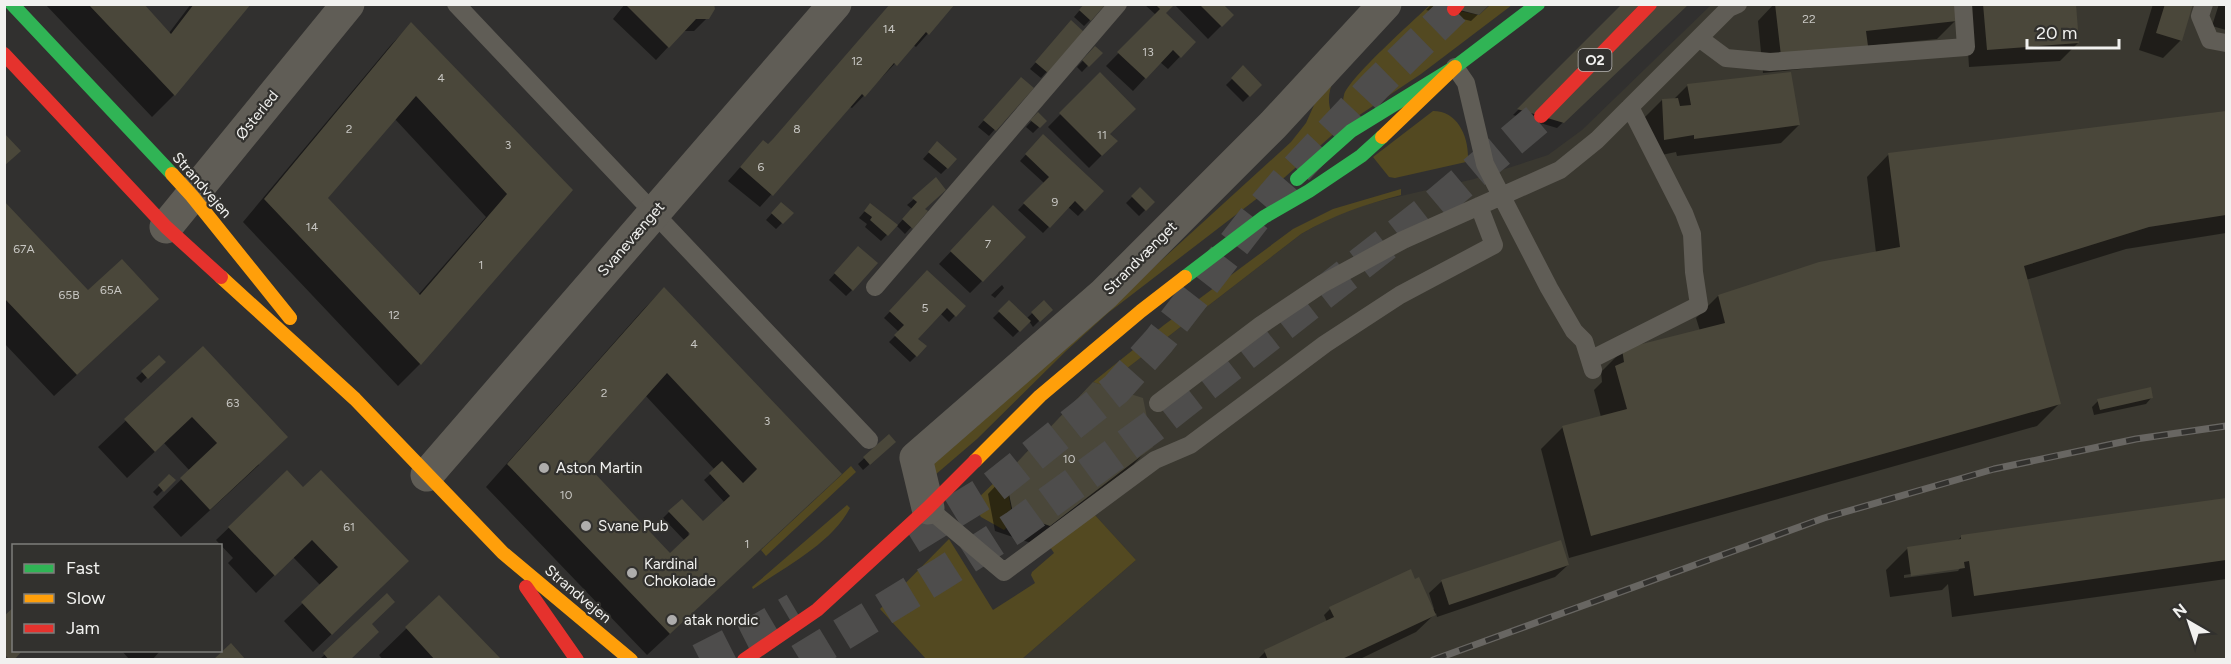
<svg xmlns="http://www.w3.org/2000/svg" width="2231" height="664" font-family="Figtree,sans-serif">
  <style>
    .built { fill: #3a3830 }
    .green { fill: #534921 }
    .shadow { fill: #0007; fill-rule: evenodd }
    .building { fill: #4a473a; fill-rule: evenodd }
    .lines { fill: none; stroke-linecap: round; stroke-linejoin: round }
    .highway-tunnel { stroke: #4e4d4c; stroke-width: 33; stroke-dasharray: 33 16; stroke-linecap: butt }
    .lane { stroke: #605d56; stroke-width: 18 }
    .street { stroke: #605d56; stroke-width: 33 }
    .fast { stroke: #30b455; stroke-width: 14 }
    .slow { stroke: #ff9f0a; stroke-width: 14 }
    .jam { stroke: #e5322d; stroke-width: 14 }
    .rail-casing { stroke: #686662; stroke-width: 7 }
    .rail { stroke: #32312e; stroke-width: 4.5; stroke-dasharray: 14; stroke-linecap: butt }
    .poi-dot { fill: #aeadac; stroke: #32312e; stroke-width: 2 }
    .labels { text-anchor: middle; dominant-baseline: central; stroke-width: 4.5; stroke-linejoin: round; paint-order: stroke }
    .number-label { font-size: 12px; fill: #c7c6c2 }
    .shield { fill: #32312e; stroke: #b8b7b5; stroke-width: 1.5 }
    .shield-label { font-size: 14px; font-weight: bold; fill: #f1f1ef }
    .street-label { font-size: 15px; fill: #f1f1ef; stroke: #32312e }
    .poi-label { font-size: 15px; fill: #f1f1ef; stroke: #32312e; text-anchor: start }
  </style>
  <rect width="100%" height="100%" fill="#31302f"/>
  <path class="built" d="M1711 5H2226V659H1022L1136 560 1082 501 1050 526 1013 513 1005 475 1093 382 1104 386 1301 234 1324 221 1358 206 1474 179 1548 155 1582 130Z"/>
  <path class="green" d="M1430 5 1479 15 1490 5H1512L1421 74 1352 120C1347 112 1341 105 1344 95 1348 79 1414 20 1430 5Z
    M1335 77C1325 97 1328 110 1339 129L1285 177 1108 313 1066 351 977 439 935 475 932 462 1087 328 1291 142 1306 123 1318 96Z
    M1433 111C1458 111 1469 137 1468 160L1466 162 1395 178 1389 177 1373 157Z
    M1401 189V195C1366 204 1333 215 1301 234L1104 386 1093 382 1164 325 1293 229 1333 209Z
    M851 466 856 472 766 556 761 550Z
    M1002 475H1005L1012 513 1019 515 1004 530 981 517 972 504Z
    M847 505 850 508C832 543 785 567 753 589L752 587Z
    M1094 514 1136 560 1022 659H926L880 609 949 539 993 610 1035 583 1031 575 1032 572 1054 553 1050 547Z"/>
  <path class="shadow" d="M45 4H142L169 33 191 4H249L174 95 152 117Z
    M625 4H713L707 18 694 31H683L656 60 613 19Z
    M954 4 916 47 913 45 852 108 850 107 760 207 728 181 751 155 767 146Z
    M1085 4 1090 20 1084 26 1074 17Z
    M1144 4H1173L1164 13 1194 42 1168 69 1160 62 1133 91 1106 66 1156 15Z
    M1174 4H1221L1232 15 1208 39Z
    M1432 4H1489L1471 21 1426 10Z
    M1624 4H1687L1557 128 1513 115Z
    M1774 4H1953L1955 21 1937 39 1866 46 1848 64 1763 73 1758 21Z
    M1965 4H2075L2078 43 2060 61 1969 67Z
    M2153 4H2191L2181 40 2163 58 2139 50Z
    M2219 4H2226V30L2212 26Z
    M411 24 571 190 420 364 398 386 243 222 390 46ZM394 118 486 217 418 295 326 198Z
    M1065 29 1082 32 1041 78 1030 69Z
    M1095 48 1100 53 1082 72 1077 67Z
    M1243 68 1260 85 1243 102 1226 85Z
    M1100 74 1108 134 1116 141 1089 168 1048 127Z
    M1015 85 1031 88 989 136 978 127Z
    M1687 86 1799 125 1781 143 1677 156 1676 152 1647 158 1644 118 1662 100 1674 99Z
    M2226 112V233L2126 249 2026 280 2059 404 2037 426 1569 558 1541 449 1563 427 1601 417 1594 390 1602 382 1601 372 1623 350 1700 331 1696 318 1718 296 1876 253 1867 177 1889 154Z
    M1038 114 1045 121 1033 133 1026 127Z
    M1043 136 1102 191 1078 216 1068 207 1043 233 1018 210 1044 183 1020 161Z
    M931 150 947 168 941 174 923 159Z
    M936 180 923 209 926 211 905 234 896 225 881 241 865 227 867 224 859 218 870 205 897 226 912 209 907 205Z
    M1140 189 1153 202 1139 216 1126 203Z
    M4 203 88 293 135 321 54 396 4 343Z
    M775 210 782 223 776 229 766 220Z
    M981 220 982 281 970 293 939 264Z
    M852 254V290L846 296 829 280Z
    M927 272 964 306 949 322 940 313 916 339 925 347 910 362 889 342 899 332 884 318Z
    M1002 285 1004 288 995 298 991 295Z
    M663 289 818 496 647 655 486 487 642 311ZM645 395 715 470 704 480 725 503 690 536 688 534 701 521 669 512 663 518 685 541 670 555 584 464Z
    M1009 302 1026 319 1044 302 1050 310 1033 327 1029 321 1013 337 993 318Z
    M203 348 259 465 181 537 153 507 190 471 164 443 127 478 98 447Z
    M159 357 163 362 141 383 136 378Z
    M2152 397 2146 404 2094 415 2092 407 2098 401Z
    M1075 402 1151 446 1133 465 1031 543 995 531 988 494Z
    M889 436 888 448 863 470 858 464Z
    M287 472 389 579 313 652 284 621 321 586 293 557 256 593 228 563 233 558 216 540Z
    M169 476 173 480 157 496 153 492Z
    M2226 500V579L1952 617 1948 584 1942 590 1890 597 1886 570 1908 548 1957 541 1961 537ZM1961 567 1958 571 1904 578V575Z
    M1568 565 1555 577 1437 617 1436 613 1416 632 1358 660H1257L1265 652 1327 622 1324 615 1330 609 1432 610 1434 609 1429 593 1442 581Z
    M387 595 349 660H319Z
    M407 628 499 659 383 660 379 655Z
    M121 650H161L152 660H130Z"/>
  <path class="building" d="M88 4H144L171 34 194 4H251L175 96Z
    M625 4H714L715 9 709 19H696L669 48Z
    M890 4H955L929 35 926 32 897 66 894 63 865 97 862 94 773 196 740 167 763 140 768 144 773 139Z
    M1084 4H1102L1104 6 1091 21 1079 10Z
    M1155 4H1175L1166 13 1196 42 1181 58 1173 50 1146 79 1117 52 1160 9Z
    M1199 4H1223L1234 15 1222 27Z
    M1436 4H1490L1479 15Z
    M1622 4H1689L1564 123 1517 109Z
    M1775 4H1955L1957 21 1866 31 1868 46 1781 56Z
    M1983 4H2076L2079 43 1987 50Z
    M2165 4H2193L2182 41 2156 33Z
    M1071 20 1084 32 1048 73 1035 62Z
    M411 22 573 190 421 365 264 199ZM416 96 507 194 420 295 328 198Z
    M1095 46 1103 53 1089 67 1082 60Z
    M1243 65 1262 85 1250 97 1231 78Z
    M1100 72 1136 109 1110 134 1118 141 1102 156 1059 113Z
    M1791 72 1800 125 1694 139V135L1664 140 1662 99 1678 98 1680 106 1691 105 1687 84Z
    M1021 77 1034 88 996 131 983 120Z
    M2226 111V215L2149 227 2024 266 2061 404 1591 536 1562 426 1627 409 1615 366 1624 362 1622 349 1725 323 1718 295 1819 262 1900 247 1888 153Z
    M1038 112 1047 121 1040 128 1030 120Z
    M4 133 21 151 4 166Z
    M1043 134 1104 191 1085 211 1075 201 1050 228 1023 203 1049 177 1025 154Z
    M937 141 957 159 948 169 928 152Z
    M936 177 946 190 925 209 928 211 913 229 902 219 917 202 912 198Z
    M1140 187 1155 202 1146 211 1131 196Z
    M4 201 88 290 122 259 159 299 77 375 4 298Z
    M781 202 794 213 783 224 771 213Z
    M870 203 898 225 888 236 870 220 872 217 864 211Z
    M993 205 1026 237 983 282 950 251Z
    M858 246 878 263 853 291 834 273Z
    M927 270 966 306 956 317 947 308 918 339 927 346 917 357 894 335 904 325 889 311Z
    M664 287 842 474 670 634 507 464ZM667 373 757 469 743 483 722 461 709 473 730 496 703 521 682 499 668 511 690 534 670 553 586 464Z
    M1009 300 1031 321 1020 332 998 311Z
    M1044 300 1053 310 1040 322 1031 312Z
    M203 346 288 437 210 510 180 478 217 443 192 417 155 452 124 419Z
    M159 355 166 362 148 379 141 371Z
    M1093 382 1143 398 1153 447 1050 526 1013 513 1005 475Z
    M2151 387 2153 398 2100 410 2097 399Z
    M889 434 896 442 870 465 863 457Z
    M287 470 303 487 321 470 409 561 332 635 301 602 338 567 312 540 275 576 228 527Z
    M169 474 176 480 164 492 158 485Z
    M2226 498V560L1974 596 1969 561 1964 562 1965 568 1911 576 1907 547 1961 539V535Z
    M1561 540 1569 565 1449 605 1441 580Z
    M1411 569 1415 579 1419 577 1436 615 1340 660H1268L1264 650 1334 617 1329 607Z
    M387 593 395 602 372 624 379 632 350 660H329L323 653Z
    M439 595 502 660H435L405 627Z
    M14 607V650H23L14 660H10L4 654V616Z
    M231 643 246 660H213Z"/>
  <g class="lines">
    <path class="highway-tunnel" d="M911 538 991 489 1116 389 1159 341 1256 216 1292 174 1376 85 1454 9
      M700 660 763 628 795 609
      M800 660 943 573 1015 527 1153 426 1432 208 1541 116"/>
    <path class="lane" d="M456 4 869 440
      M2204 4 2200 16 2210 40 2226 43
      M1699 38 1726 58 1770 62 1966 47 1963 4
      M1455 67 1466 83 1485 164 1549 288 1574 331 1584 341 1593 370
      M875 287 1118 4
      M1590 360 1699 305 1694 272 1692 234 1684 213 1630 107
      M1158 403 1261 325 1322 284 1403 240 1560 170 1597 140 1729 8 1738 4
      M928 508 1004 572 1155 460 1190 445 1325 344 1400 295 1494 245 1479 206"/>
    <path class="street" d="M166 227 348 4
      M427 475 835 4
      M928 508 916 458 1104 294 1273 125 1385 4"/>
    <path class="fast" d="M12 4 172 174
      M1297 179 1351 131 1455 67 1538 4
      M1185 277 1264 217 1309 191 1361 156 1382 137"/>
    <path class="slow" d="M1382 137 1455 67
      M172 174 192 196 290 318
      M221 277 355 399 503 553 631 660
      M975 461 1040 396 1141 311 1185 277"/>
    <path class="jam" d="M1454 9 1458 4
      M4 54 166 227 221 277
      M1541 116 1650 4
      M526 587 577 660
      M744 660 817 610 928 508 975 461"/>
    <g class="rail-casing">
      <path id="rail" d="M1433 660 1824 518 1994 469 2136 439 2226 426"/>
    </g>
    <use href="#rail" class="rail"/>
  </g>
  <g class="poi-dot">
    <circle cx="544" cy="468" r="6"/>
    <circle cx="586" cy="526" r="6"/>
    <circle cx="632" cy="573" r="6"/>
    <circle cx="672" cy="620" r="6"/>
  </g>
  <g class="labels">
    <g class="number-label">
      <text x="1809" y="19">22</text>
      <text x="889" y="29">14</text>
      <text x="1148" y="52">13</text>
      <text x="857" y="61">12</text>
      <text x="441" y="78">4</text>
      <text x="349" y="129">2</text>
      <text x="797" y="129">8</text>
      <text x="1102" y="135">11</text>
      <text x="508" y="145">3</text>
      <text x="761" y="167">6</text>
      <text x="1055" y="202">9</text>
      <text x="312" y="227">14</text>
      <text x="988" y="244">7</text>
      <text x="24" y="249">67A</text>
      <text x="481" y="265">1</text>
      <text x="111" y="290">65A</text>
      <text x="69" y="295">65B</text>
      <text x="925" y="308">5</text>
      <text x="394" y="315">12</text>
      <text x="694" y="344">4</text>
      <text x="604" y="393">2</text>
      <text x="233" y="403">63</text>
      <text x="767" y="421">3</text>
      <text x="1069" y="459">10</text>
      <text x="566" y="495">10</text>
      <text x="349" y="527">61</text>
      <text x="747" y="544">1</text>
    </g>
    <rect class="shield" x="1578.5" y="49" width="33" height="22" rx="4.5"/>
    <g class="shield-label">
      <text x="1595" y="60">O2</text>
    </g>
    <g class="street-label">
      <text transform="translate(257 115) rotate(-51)">Østerled</text>
      <text transform="translate(202 185) rotate(49)">Strandvejen</text>
      <text transform="translate(631 239) rotate(-49)">Svanevænget</text>
      <text transform="translate(1140 258) rotate(-45)">Strandvænget</text>
      <text transform="translate(578 594) rotate(40)">Strandvejen</text>
    </g>
    <g class="poi-label">
      <text x="556" y="468">Aston Martin</text>
      <text x="598" y="526">Svane Pub</text>
      <text x="644" y="564">Kardinal<tspan x="644" dy="17">Chokolade</tspan></text>
      <text x="684" y="620">atak nordic</text>
    </g>
  </g>
  <rect width="2231" height="664" fill="none" stroke="#f1f1ef" stroke-width="12"/>
  <rect x="12" y="544" width="210" height="108" fill="#32312e" stroke="#7e7e7b" stroke-width="1.5"/>
  <rect x="24" y="564" width="30" height="9" fill="#30b455" stroke="#7e7e7b" stroke-width="1.5"/>
  <text x="66" y="574" font-size="18" fill="#f1f1ef">Fast</text>
  <rect x="24" y="594" width="30" height="9" fill="#ff9f0a" stroke="#7e7e7b" stroke-width="1.5"/>
  <text x="66" y="604" font-size="18" fill="#f1f1ef">Slow</text>
  <rect x="24" y="624" width="30" height="9" fill="#e5322d" stroke="#7e7e7b" stroke-width="1.5"/>
  <text x="66" y="634" font-size="18" fill="#f1f1ef">Jam</text>
  <g transform="translate(2189 622) rotate(321)" stroke="#32312e" stroke-width="4.5" paint-order="stroke">
  <path d="M0-4.5L10 22L0 15L-10 22Z" fill="#f1f1ef"/>
  <text y="-9" font-size="16" font-weight="bold" text-anchor="middle" fill="#f1f1ef">N</text>
  </g>
  <path d="M2027 39v9h92v-9" fill="none" stroke="#f1f1ef" stroke-width="3"/>
  <text x="2036" y="39" font-size="18" fill="#f1f1ef" stroke="#32312e" stroke-width="4.5" paint-order="stroke">20 m</text>
</svg>
